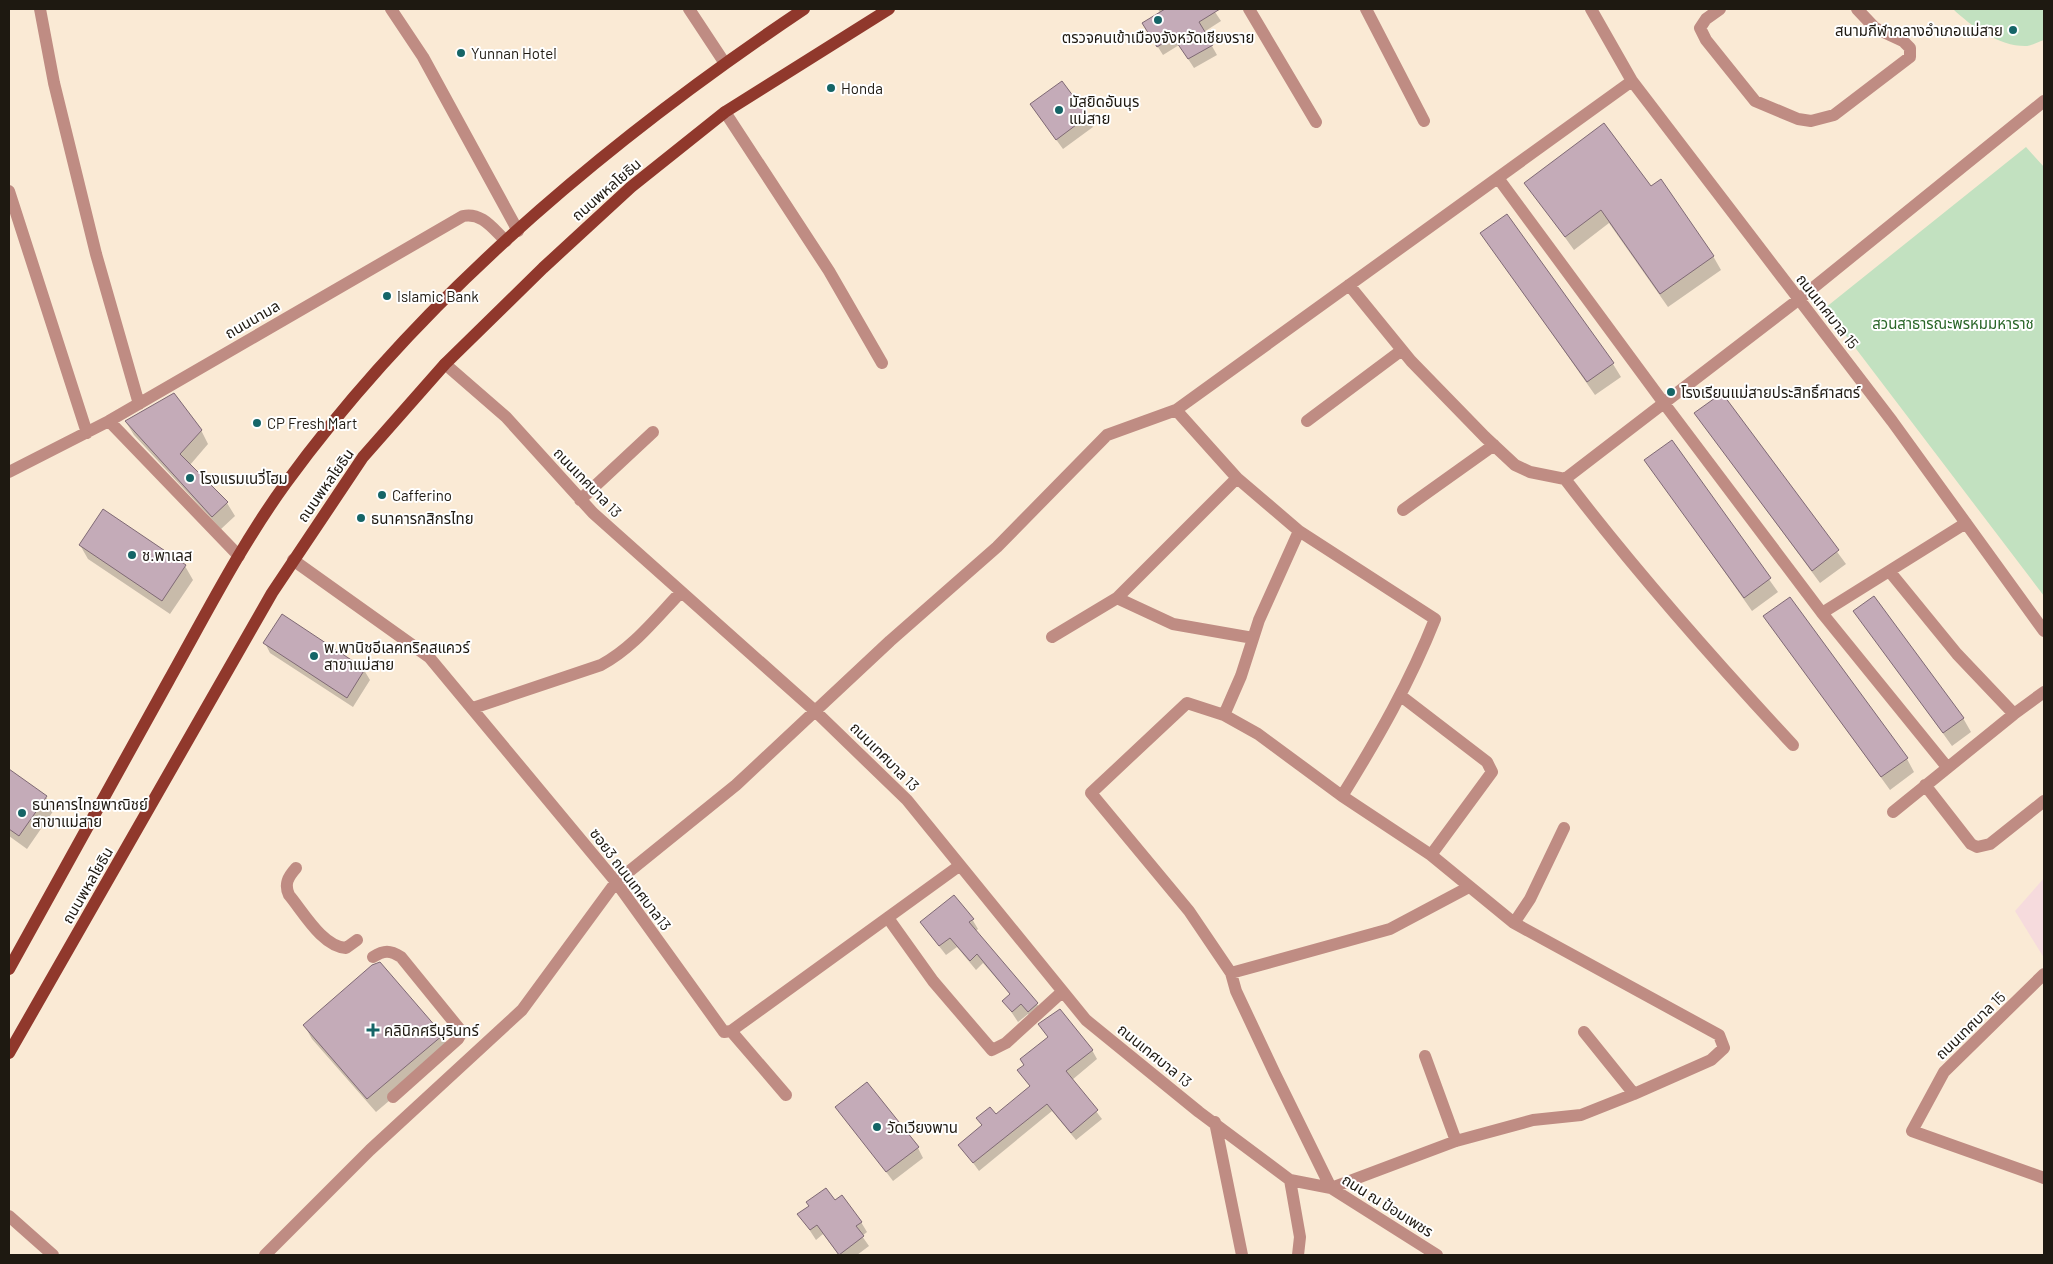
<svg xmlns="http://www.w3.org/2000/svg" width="2053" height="1264" font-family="Barlow,'Noto Sans Thai',sans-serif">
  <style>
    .medical { fill: #f6dbdd }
    .green { fill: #c2e1c0 }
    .shadow { fill: #0003 }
    .building { fill: #c4abb8; stroke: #7f6974 }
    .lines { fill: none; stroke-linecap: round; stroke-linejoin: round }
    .minor { stroke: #bf8c83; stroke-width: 12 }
    .major { stroke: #90382c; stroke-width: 12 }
    .poi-dot { fill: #156567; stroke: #fff; stroke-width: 2 }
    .labels { text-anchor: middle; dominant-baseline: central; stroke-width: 4; stroke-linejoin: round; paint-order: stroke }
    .poi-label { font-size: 15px; fill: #1e1911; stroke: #fff; text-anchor: start }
    .street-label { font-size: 15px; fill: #1e1911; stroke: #fff }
    .park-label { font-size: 15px; fill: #2a6628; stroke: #fff }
  </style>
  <rect width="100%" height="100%" fill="#faead5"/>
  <path class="medical" d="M2044 878V958L2015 911Z"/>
  <path class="green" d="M1953 9H2044V40C2038 42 2031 46 2025 46 1999 46 1972 27 1953 9Z
    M2026 147 2044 167V596L1825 308Z"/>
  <path class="shadow" d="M1158 9H1213L1221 21 1204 32 1217 55 1194 68 1179 45 1163 55 1149 33 1160 13Z
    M1062 82 1093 127 1063 149 1031 105Z
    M1526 183 1651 188 1713 256 1721 270 1668 307 1609 223 1574 250Z
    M1482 233 1613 364 1621 377 1595 395Z
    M1721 394 1846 564 1820 583 1696 414Z
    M126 422 201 430 208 444 190 465 227 503 235 516 221 529 134 435Z
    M1671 442 1778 592 1752 611 1646 460Z
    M80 545 185 566 193 580 170 614 88 559Z
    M1855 611 1963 718 1971 732 1952 746Z
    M282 616 364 670 370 680 353 707 270 653 265 643Z
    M1765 617 1907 759 1914 772 1890 790Z
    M9 771 46 797 54 810 27 849 9 836Z
    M972 919 978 929 976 931 1037 1004 1043 1014 1035 1021 1028 1014 1018 1022 1004 1001 1011 995 983 963 976 970 957 947 946 955 921 923Z
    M380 964 442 1036 450 1049 376 1112 312 1039 304 1025Z
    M1040 1025 1092 1050 1097 1059 1072 1080 1102 1119 1076 1140 1052 1111 979 1171 960 1145 982 1126 978 1119 996 1116 1031 1088 1019 1070 1049 1038Z
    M837 1107 918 1148 923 1158 893 1181Z
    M835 1202 861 1222 867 1232 862 1236 869 1246 857 1255H839L823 1234 816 1240 799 1214Z"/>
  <path class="building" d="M1165 9H1220L1199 22 1213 45 1188 59 1173 37 1157 47 1142 23Z
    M1062 81 1088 116 1056 140 1030 104Z
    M1604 123 1651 186 1661 179 1714 256 1660 294 1601 210 1565 237 1524 183Z
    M1507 214 1614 363 1587 382 1480 233Z
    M174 393 202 430 180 454 228 502 212 517 125 421Z
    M1722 393 1839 550 1812 571 1694 413Z
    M1672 440 1771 578 1744 598 1644 460Z
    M103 509 186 565 162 601 79 545Z
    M1874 596 1964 718 1943 733 1853 611Z
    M1790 597 1908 758 1881 777 1763 616Z
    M282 614 365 669 347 698 263 643Z
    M9 769 47 796 19 836 9 829Z
    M954 895 974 919 969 922 1038 1003 1028 1012 1021 1004 1012 1012 1002 1001 1010 994 977 954 970 961 950 938 939 946 920 922Z
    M380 962 443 1035 367 1099 303 1025 372 965Z
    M1060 1009 1093 1050 1066 1071 1098 1110 1071 1133 1047 1104 973 1163 958 1145 982 1125 976 1118 990 1107 996 1114 1030 1086 1017 1070 1024 1065 1020 1059 1048 1037 1038 1024Z
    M867 1082 919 1147 886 1172 835 1107Z
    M826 1188 835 1200 842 1195 862 1222 856 1226 864 1236 839 1255 817 1225 810 1230 797 1214 809 1206 806 1202Z"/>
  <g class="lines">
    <path class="minor" d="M40 9 54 83 96 254 139 404
      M391 9 423 57 518 231
      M689 9 724 62
      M1249 9 1316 122
      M1366 9 1424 121
      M1591 9 1632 81 1892 421 2044 631
      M1720 9 1706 19 1700 28 1706 40 1755 101 1798 119 1811 121 1834 115 1910 57V48L1903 41 1875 28 1857 9
      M725 112 829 271 882 363
      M1498 178 1663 402 1822 613 1947 767
      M9 191 87 433
      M1349 285 1411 361 1485 437 1515 465 1530 472 1565 479C1636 572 1713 659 1793 745
      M445 364 506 417 593 513 814 710 907 800 1086 1020 1199 1112 1290 1180 1331 1188 1437 1255
      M1176 410 1237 478 1299 531 1435 619C1410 682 1378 738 1342 796
      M109 421 239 556
      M1307 421 1402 350
      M9 472 109 421 463 216C482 212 493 229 506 241
      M1565 479 1798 300 2044 101
      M580 500 653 432
      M1403 510 1494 445
      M293 560 429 657 616 882 724 1032 731 1031 959 866
      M1890 572 1957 654 2014 714
      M1117 598 1173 624 1253 638
      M1822 613 1966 523
      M1052 637 1117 598 1237 478
      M1401 696 1487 762 1492 772 1431 855
      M1187 703 1224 715 1258 734 1342 796 1431 855 1514 923 1719 1035 1724 1048 1711 1060 1634 1094 1581 1115 1533 1120 1456 1141 1331 1188 1275 1074 1236 991 1231 973 1189 911 1091 793Z
      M473 708 601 665C633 648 656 618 681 592
      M1224 715 1241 676 1259 620 1299 531
      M1925 785 1971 844 1977 847 1990 844 2044 801
      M1893 812 2014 714 2044 692
      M296 868C288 877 284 884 289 895 304 913 322 946 346 948L357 940
      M888 918 933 981 992 1050 1006 1043 1062 992
      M1514 923 1530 899 1564 828
      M373 957C384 950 390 950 401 957L462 1032 458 1039 393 1097
      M1231 973 1390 929 1469 887
      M2044 974 1944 1072 1912 1131 2044 1178
      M731 1031 786 1095
      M1584 1032 1634 1094
      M1425 1056 1456 1141
      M1215 1122 1242 1255
      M1290 1180 1300 1237 1298 1255
      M9 1216 53 1255
      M265 1255 370 1150 522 1010 616 882 736 785 890 641 997 547 1107 435 1176 410 1632 81"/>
    <path class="major" d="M9 969C62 873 116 777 169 680 206 614 241 545 286 483 422 296 613 137 804 9
      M9 1053 272 593 363 457 445 364 543 268 631 187 725 112 889 9"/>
  </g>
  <g class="poi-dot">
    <circle cx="1158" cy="20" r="5"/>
    <circle cx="2013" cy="30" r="5"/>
    <circle cx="461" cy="53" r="5"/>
    <circle cx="831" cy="88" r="5"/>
    <circle cx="1059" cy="110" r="5"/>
    <circle cx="387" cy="296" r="5"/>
    <circle cx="1671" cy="392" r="5"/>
    <circle cx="257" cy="423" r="5"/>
    <circle cx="190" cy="478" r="5"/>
    <circle cx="382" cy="495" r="5"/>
    <circle cx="361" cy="518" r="5"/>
    <circle cx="132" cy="555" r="5"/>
    <circle cx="314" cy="656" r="5"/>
    <circle cx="22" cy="813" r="5"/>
    <path d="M370.5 1022.5h5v5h5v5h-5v5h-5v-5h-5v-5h5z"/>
    <circle cx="877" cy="1127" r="5"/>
  </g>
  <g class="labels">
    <g class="poi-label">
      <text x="2003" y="30" text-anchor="end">สนามกีฬากลางอำเภอแม่สาย</text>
      <text x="1158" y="37" text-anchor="middle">ตรวจคนเข้าเมืองจังหวัดเชียงราย</text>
      <text x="471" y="53">Yunnan Hotel</text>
      <text x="841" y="88">Honda</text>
      <text x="1069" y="101">มัสยิดอันนุร<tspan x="1069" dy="17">แม่สาย</tspan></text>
      <text x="397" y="296">Islamic Bank</text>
      <text x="1681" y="392">โรงเรียนแม่สายประสิทธิ์ศาสตร์</text>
      <text x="267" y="423">CP Fresh Mart</text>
      <text x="200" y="478">โรงแรมเนวี่โฮม</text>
      <text x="392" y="495">Cafferino</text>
      <text x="371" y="518">ธนาคารกสิกรไทย</text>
      <text x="142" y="555">ช.พาเลส</text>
      <text x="324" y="647">พ.พานิชอีเลคทริคสแควร์<tspan x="324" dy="17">สาขาแม่สาย</tspan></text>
      <text x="32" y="804">ธนาคารไทยพาณิชย์<tspan x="32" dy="17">สาขาแม่สาย</tspan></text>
      <text x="384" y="1030">คลินิกศรีบุรินทร์</text>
      <text x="887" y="1127">วัดเวียงพาน</text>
    </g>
    <g class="street-label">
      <text transform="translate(606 189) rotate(-41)">ถนนพหลโยธิน</text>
      <text transform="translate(1828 311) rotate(52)">ถนนเทศบาล 15</text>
      <text transform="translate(252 319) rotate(-30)">ถนนนามล</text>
      <text transform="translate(588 482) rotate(46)">ถนนเทศบาล 13</text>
      <text transform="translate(325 485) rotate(-55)">ถนนพหลโยธิน</text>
      <text transform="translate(885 756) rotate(45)">ถนนเทศบาล 13</text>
      <text transform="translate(631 879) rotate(53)">ซอย3 ถนนเทศบาล13</text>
      <text transform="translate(87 885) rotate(-60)">ถนนพหลโยธิน</text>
      <text transform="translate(1970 1025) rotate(-44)">ถนนเทศบาล 15</text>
      <text transform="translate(1155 1055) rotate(39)">ถนนเทศบาล 13</text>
      <text transform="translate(1388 1205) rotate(32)">ถนน ณ ป้อมเพชร</text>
    </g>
    <g class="park-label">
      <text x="1953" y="323">สวนสาธารณะพรหมมหาราช</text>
    </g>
  </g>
  <rect width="2053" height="1264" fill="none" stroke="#1e1911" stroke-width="20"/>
</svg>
